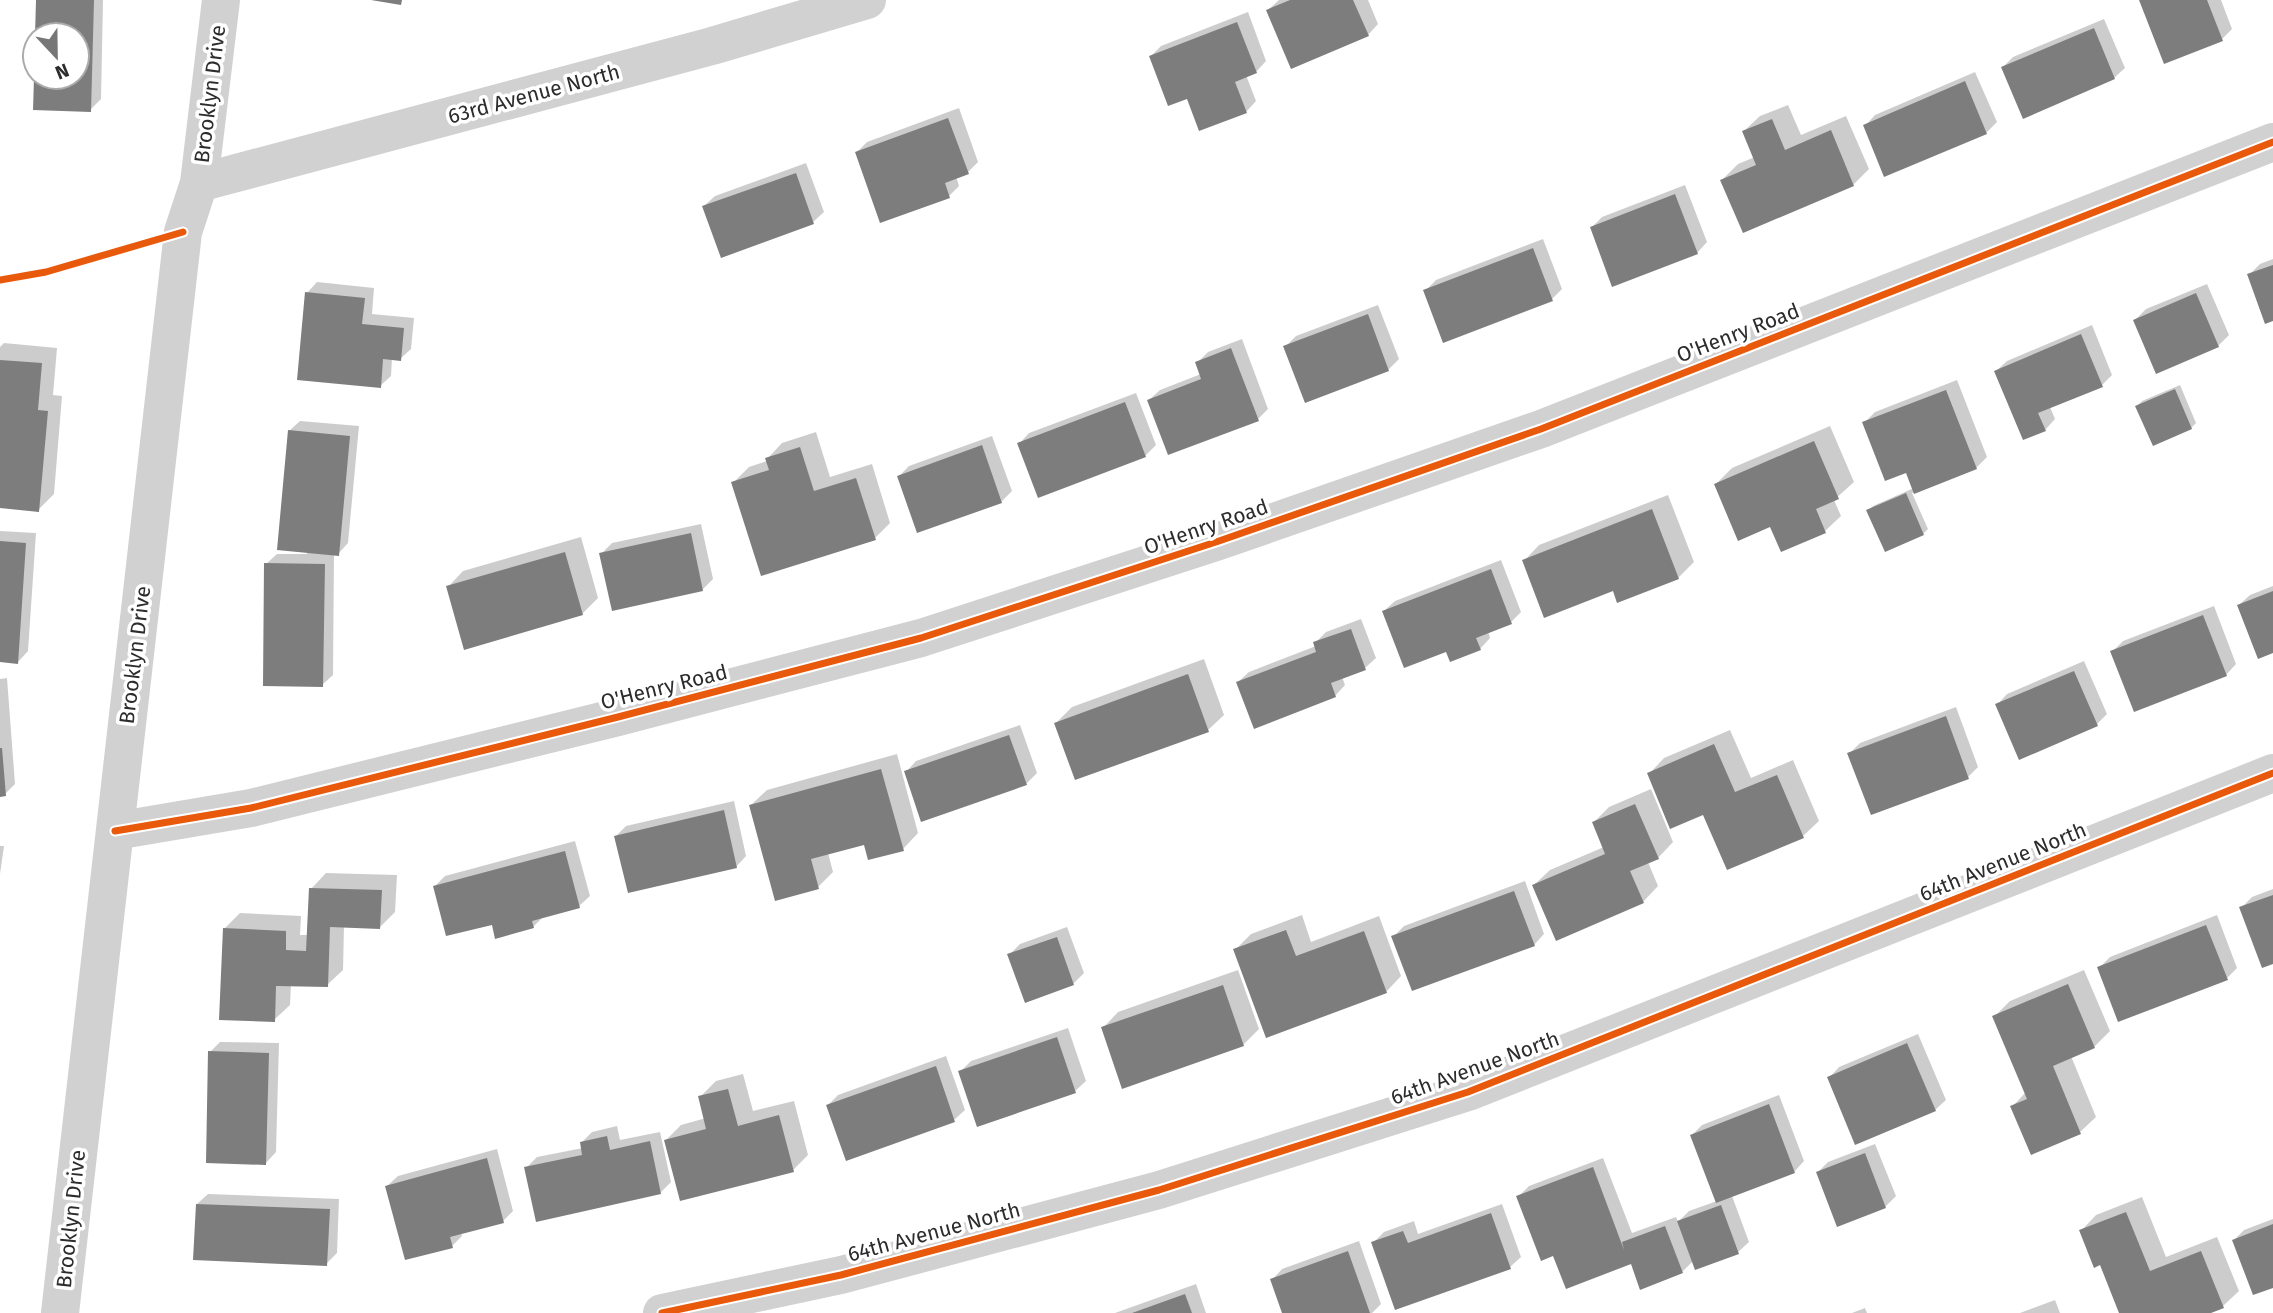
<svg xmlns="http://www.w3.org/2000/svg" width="2273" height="1313" font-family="'Fira Sans',sans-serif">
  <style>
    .shadow { fill: #0003 }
    .building { fill: #7d7d7d }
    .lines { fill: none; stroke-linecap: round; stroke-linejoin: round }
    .street { stroke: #d1d1d1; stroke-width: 38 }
    .cycleway-casing { stroke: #fff; stroke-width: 11 }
    .cycleway { stroke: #e8590c; stroke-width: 7 }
    .labels { text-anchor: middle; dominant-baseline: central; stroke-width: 7; stroke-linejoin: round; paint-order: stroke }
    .street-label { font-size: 21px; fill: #2c2c2c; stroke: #fff }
  </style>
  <rect width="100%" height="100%" fill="#fff"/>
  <path class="shadow" d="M37 0H103L101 99 90 110 35 77H77V35H36Z
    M1279 0H1368L1378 24 1368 35 1268 10Z
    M2141 0H2221L2232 29 2222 39Z
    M1248 12 1266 61 1256 72 1246 75 1256 101 1246 112 1188 97 1151 56 1161 46Z
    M2104 19 2125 68 2114 78 2003 67 2013 57Z
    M1975 72 1997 122 1986 133 1865 126 1875 115Z
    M1788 105 1801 135 1846 116 1869 169 1853 185 1722 180 1738 164 1755 157 1744 131 1760 116Z
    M959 108 978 162 968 172 956 176 959 186 949 196 857 152 867 142Z
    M806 163 824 212 813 222 704 206 715 196Z
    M1685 185 1707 242 1697 253 1592 227 1602 217Z
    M1543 239 1562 289 1552 299 1425 291 1436 280Z
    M2273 259V319L2249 275 2260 264Z
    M317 282 374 288 372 314 414 318 411 349 400 359 392 358 391 376 380 386 307 293Z
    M2207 284 2229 335 2218 346 2135 320 2146 309Z
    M1378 305 1399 359 1388 370 1285 347 1296 336Z
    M2092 325 2112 375 2102 385 2050 407 2055 419 2045 430 1996 371 2007 361Z
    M1242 339 1268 409 1258 419 1149 400 1160 390 1201 374 1197 363 1208 352Z
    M4 343 57 348 53 395 62 396 54 494 38 510 0 507V347Z
    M1957 380 1987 457 1976 468 1912 493 1928 529 1923 534 1868 511 1873 506 1914 488 1907 471 1865 422 1875 412Z
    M2180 385 2196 423 2191 428 2137 406 2142 401Z
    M1136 393 1156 445 1145 456 1019 444 1029 433Z
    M300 421 359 426 348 543 338 554 334 553 333 675 322 685 266 564 277 554H307L289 431Z
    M1830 426 1854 482 1834 500 1841 516 1825 531 1771 525 1716 484 1732 468Z
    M816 432 830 477 872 464 890 523 875 538 733 483 749 467 767 461V459L782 443Z
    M992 436 1012 491 1001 502 899 476 909 466Z
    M1668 495 1694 562 1678 578 1614 588 1524 561 1539 545Z
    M701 524 713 579 702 590 601 554 612 543Z
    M0 531 36 533 28 651 18 662 0 661Z
    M581 537 598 598 582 614 448 587 463 571Z
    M1501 560 1521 612 1511 622 1488 631 1490 638 1480 649 1447 650 1384 611 1395 601Z
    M2273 586V651L2239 605 2250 595Z
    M2214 606 2236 664 2226 675 2112 652 2123 641Z
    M1361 619 1376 658 1365 668 1342 677 1345 685 1335 696 1238 682 1249 672 1316 646 1315 643 1326 632Z
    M1204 659 1224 715 1208 730 1056 723 1072 707Z
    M2084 661 2107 714 2097 724 1997 705 2007 694Z
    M7 678 15 784 5 794 0 795V679Z
    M1956 707 1978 767 1968 777 1849 754 1860 743Z
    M1020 725 1037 773 1026 784 906 772 916 761Z
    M1730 730 1751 778 1793 760 1819 821 1803 836 1704 813 1649 774 1664 758Z
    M897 754 918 833 903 849 865 843 828 853 833 872 818 887 751 805 767 790Z
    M1651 789 1673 842 1658 858 1648 862 1658 886 1643 902 1534 885 1550 870 1604 847 1594 822 1609 807Z
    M734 801 746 856 736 867 616 836 626 826Z
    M575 841 590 896 579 906 544 916 533 927 493 923 435 886 445 876Z
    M0 846H4L0 874Z
    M326 873 397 875 395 912 380 927 344 926 343 970 327 985 291 984 290 1005 274 1020 224 929 240 913 301 916 300 935H309L311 889Z
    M1525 881 1544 934 1534 945 1393 937 1404 926Z
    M2273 889V962L2241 908 2252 897Z
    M1302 915 1311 942 1379 916 1401 976 1386 992 1235 950 1251 934Z
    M2217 915 2237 968 2227 978 2099 968 2110 957Z
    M1067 927 1084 973 1073 984 1009 955 1020 944Z
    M1238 970 1259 1029 1243 1045 1103 1028 1118 1012Z
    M2084 970 2110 1031 2094 1047 2071 1056 2096 1117 2080 1132 2031 1153 2012 1107 2026 1092 1994 1017 2010 1001Z
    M1068 1028 1086 1081 1075 1091 960 1072 971 1061Z
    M1918 1034 1946 1100 1935 1110 1829 1078 1839 1067Z
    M220 1042 279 1043 276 1152 266 1163 210 1052Z
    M946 1056 965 1110 954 1120 828 1105 838 1095Z
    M743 1074 753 1111 794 1101 808 1155 793 1170 666 1140 681 1125 706 1118 700 1097 716 1081Z
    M1779 1095 1804 1161 1794 1172 1732 1196 1749 1242 1738 1252 1693 1261 1682 1272 1632 1262 1554 1253 1518 1197 1529 1186 1603 1158 1632 1233 1676 1217 1678 1222 1689 1211 1717 1201 1692 1135 1702 1125Z
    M617 1126 620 1140 660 1132 671 1182 661 1192 526 1168 537 1157 583 1148 582 1142 592 1132Z
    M1875 1144 1896 1196 1885 1207 1818 1172 1828 1162Z
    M497 1149 513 1211 503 1221 461 1232 462 1236 452 1246 387 1186 398 1176Z
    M208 1194 339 1199 337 1253 326 1264 197 1204Z
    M2142 1197 2166 1257 2217 1237 2239 1291 2223 1306 2207 1313H2121L2101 1263 2081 1231 2096 1215Z
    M1502 1204 1521 1257 1510 1267 1373 1243 1384 1232 1414 1221 1418 1234Z
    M2273 1219V1286L2234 1240 2244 1230Z
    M1359 1241 1381 1304 1372 1313H1284L1272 1280 1282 1269Z
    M1196 1284 1206 1313H1115Z
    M2055 1300 2060 1313H2020Z
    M1865 1308 1867 1313H1852Z"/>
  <path class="building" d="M36 0H94L91 112 33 110 34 77H77V35H35Z
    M371 0H402L401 5Z
    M1290 0H1353L1369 36 1291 69 1266 10Z
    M2139 0H2207L2223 41 2164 64Z
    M1237 22 1257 73 1235 82 1247 113 1199 131 1187 99 1168 106 1149 56Z
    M2094 28 2115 79 2023 119 2001 67Z
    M1965 81 1987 134 1884 177 1863 125Z
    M948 118 969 174 945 183 950 198 880 223 855 152Z
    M1772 119 1785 150 1831 130 1854 186 1743 233 1720 180 1756 165 1742 131Z
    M796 173 814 224 721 258 702 206Z
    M1675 194 1698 254 1612 287 1590 227Z
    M1533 248 1553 301 1443 343 1423 290Z
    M2273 265V321L2265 324 2247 274Z
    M305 292 365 298 362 324 404 328 401 361 383 359 381 388 297 380Z
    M2196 293 2219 347 2156 374 2133 320Z
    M1368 314 1389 371 1305 403 1283 346Z
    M2081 334 2103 387 2038 413 2046 431 2023 440 1994 371Z
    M1231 348 1259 421 1168 455 1147 400 1201 379 1195 362Z
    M0 360 42 363 38 410 48 411 39 512 0 508Z
    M2175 389 2192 429 2153 446 2135 406Z
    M1946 390 1977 469 1914 494 1906 473 1885 481 1862 422Z
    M1125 402 1146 457 1038 498 1017 443Z
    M288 430 350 436 339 556 277 550Z
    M1814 441 1839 499 1816 509 1826 533 1781 552 1770 527 1738 541 1714 484Z
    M982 445 1002 503 917 533 897 476Z
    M800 447 814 491 856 478 876 540 761 576 731 482 769 470 765 458Z
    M1906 493 1924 535 1885 552 1866 510Z
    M1652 509 1679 579 1617 603 1613 591 1544 618 1522 560Z
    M691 533 703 591 612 611 599 553Z
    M0 541 26 543 18 664 0 662Z
    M565 552 583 615 464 650 446 586Z
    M264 563 325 564 323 687 263 686Z
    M1491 569 1512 624 1476 638 1481 650 1450 662 1446 652 1404 668 1382 611Z
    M2273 591V653L2258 659 2237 605Z
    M2203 615 2227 676 2134 712 2110 651Z
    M1351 629 1366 670 1331 683 1336 697 1254 729 1236 682 1316 652 1313 642Z
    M2074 671 2098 726 2019 760 1995 704Z
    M1188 674 1209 732 1075 780 1054 723Z
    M1946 716 1969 779 1871 815 1847 753Z
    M1009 735 1027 785 921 822 904 771Z
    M1714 744 1735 792 1777 775 1804 838 1727 870 1703 815 1670 829 1647 773Z
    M0 748H2L6 796 0 797Z
    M881 769 904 851 868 860 864 845 811 859 819 889 775 901 749 805Z
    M1635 804 1659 859 1630 871 1644 903 1556 941 1532 885 1605 854 1592 822Z
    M724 810 737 868 628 893 614 836Z
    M565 851 580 908 532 921 534 928 495 939 492 925 446 936 433 886Z
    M309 888 382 890 380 929 330 927 328 987 276 986 275 1022 219 1020 223 928 286 931V950L306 951Z
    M1514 891 1535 946 1412 991 1391 936Z
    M2273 895V964L2262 968 2239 907Z
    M2206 925 2228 980 2118 1022 2097 967Z
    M1286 930 1296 956 1364 931 1387 993 1266 1038 1233 949Z
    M1057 937 1074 985 1025 1003 1007 954Z
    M2068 984 2095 1048 2053 1066 2081 1134 2031 1155 2010 1106 2027 1099 1992 1016Z
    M1223 985 1244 1046 1122 1089 1101 1027Z
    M1057 1037 1076 1093 977 1127 958 1071Z
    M1907 1043 1936 1111 1855 1145 1827 1077Z
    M208 1051 269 1053 266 1165 206 1163Z
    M936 1066 955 1122 846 1161 826 1105Z
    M728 1089 738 1126 779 1115 794 1172 680 1201 664 1140 706 1129 698 1096Z
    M1769 1104 1795 1173 1716 1203 1690 1135Z
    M607 1136 610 1150 650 1141 661 1194 536 1222 524 1167 582 1155 580 1142Z
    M1865 1153 1886 1208 1837 1227 1816 1172Z
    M487 1158 504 1223 450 1237 453 1248 405 1260 385 1186Z
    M1593 1167 1624 1250 1622 1242 1665 1226 1683 1273 1640 1290 1631 1264 1566 1289 1553 1256 1541 1261 1516 1196Z
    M196 1204 330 1209 327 1266 193 1260Z
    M1721 1205 1739 1254 1695 1270 1677 1221Z
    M2126 1212 2150 1271 2201 1251 2224 1308 2211 1313H2119L2100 1265 2094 1268 2079 1230Z
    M1491 1213 1511 1269 1395 1310 1371 1242 1403 1231 1408 1243Z
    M2273 1224V1288L2253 1295 2232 1240Z
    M1348 1251 1370 1313H1282L1270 1279Z
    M1185 1294 1192 1313H1132Z"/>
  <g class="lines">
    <path class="street" d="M199 183 712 46 867 0
      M115 831 251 808 618 717 921 638 1219 541 1541 429 2273 142
      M60 1313 183 232 199 183 221 0
      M662 1313 841 1275 1159 1190 1468 1092 2273 773"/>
    <g class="cycleway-casing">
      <path id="cycleway" d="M0 280 46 272 183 232
        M115 831 251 808 618 717 921 638 1219 541 1541 429 2273 142
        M662 1313 841 1275 1159 1190 1468 1092 2273 773"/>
    </g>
    <use href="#cycleway" class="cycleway"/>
  </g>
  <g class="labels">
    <g class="street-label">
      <text transform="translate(210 94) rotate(-83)">Brooklyn Drive</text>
      <text transform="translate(534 94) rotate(-15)">63rd Avenue North</text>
      <text transform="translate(1738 333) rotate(-21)">O'Henry Road</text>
      <text transform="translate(1206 527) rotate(-19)">O'Henry Road</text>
      <text transform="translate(135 655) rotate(-83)">Brooklyn Drive</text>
      <text transform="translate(664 687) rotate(-14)">O'Henry Road</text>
      <text transform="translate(2003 862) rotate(-22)">64th Avenue North</text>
      <text transform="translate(1475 1068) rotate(-20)">64th Avenue North</text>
      <text transform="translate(71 1219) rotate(-84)">Brooklyn Drive</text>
      <text transform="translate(934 1232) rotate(-15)">64th Avenue North</text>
    </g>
  </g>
  <g transform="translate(56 56) rotate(158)"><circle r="33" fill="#ffffff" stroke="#ababab" stroke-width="2"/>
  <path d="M0-5L12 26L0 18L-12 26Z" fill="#767676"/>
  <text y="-10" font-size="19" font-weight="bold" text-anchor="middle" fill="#2c2c2c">N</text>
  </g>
</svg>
